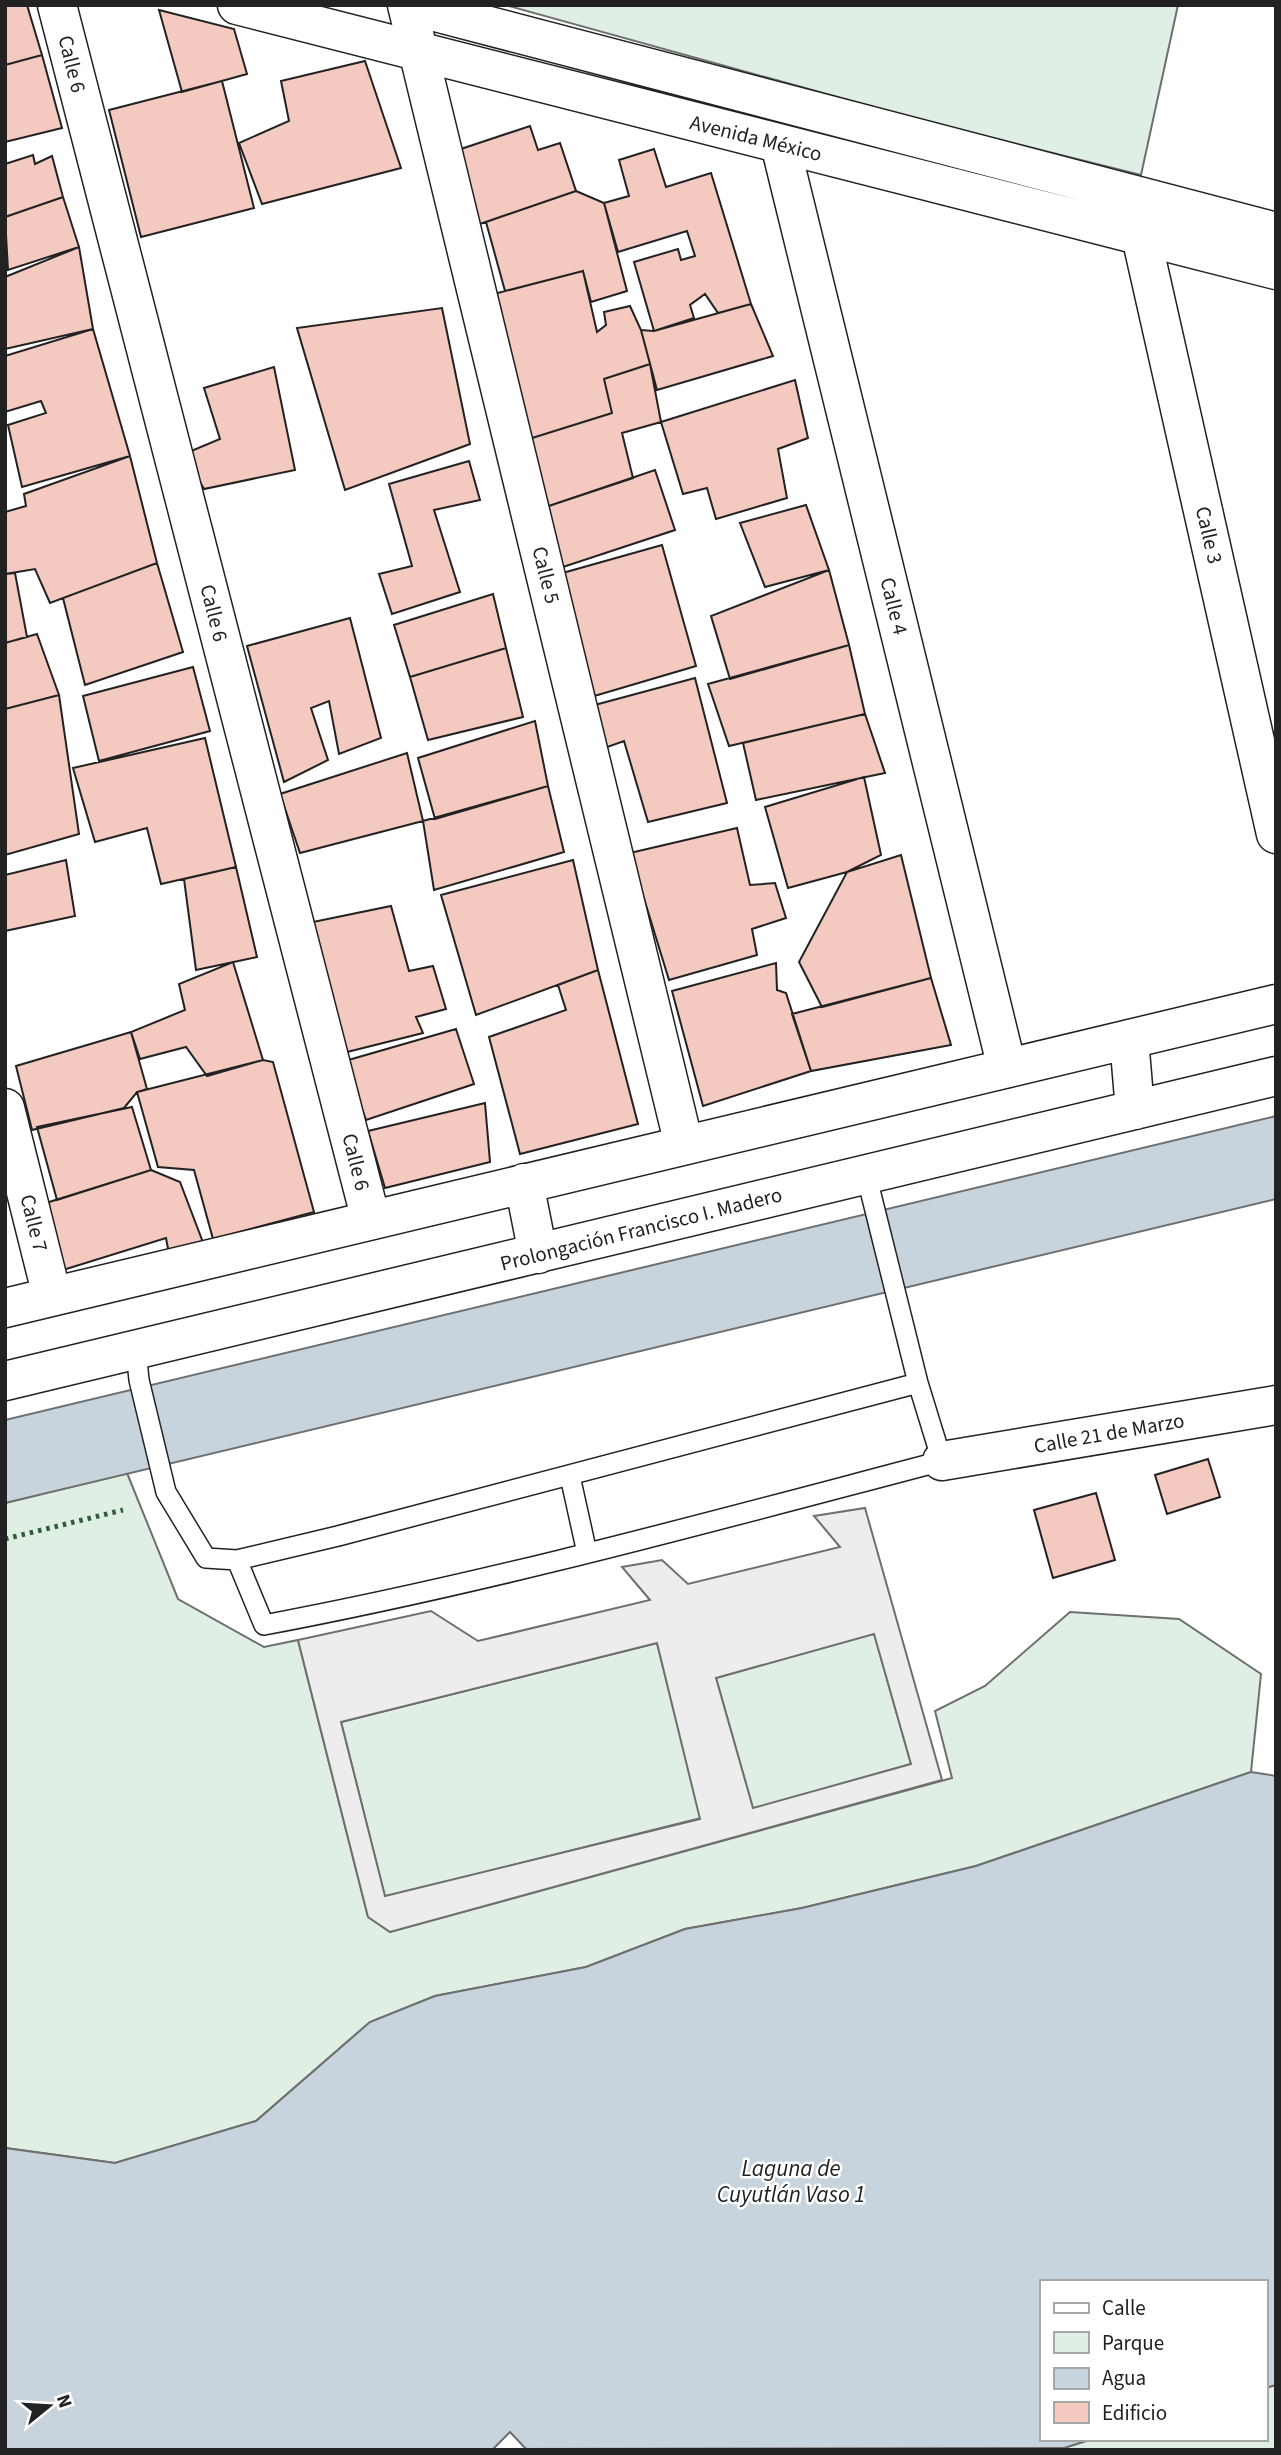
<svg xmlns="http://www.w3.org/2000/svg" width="1281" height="2455" font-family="'Source Sans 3',sans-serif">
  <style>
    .green { fill: #e0efe3; stroke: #6f6f6f; stroke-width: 2 }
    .parking { fill: #ededed; stroke: #6f6f6f; stroke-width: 2; fill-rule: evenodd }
    .water { fill: #c7d3dd; stroke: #6f6f6f; stroke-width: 2 }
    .pier { fill: #fff; stroke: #6f6f6f; stroke-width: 2 }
    .building { fill: #f3c9c0; stroke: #222; stroke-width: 2 }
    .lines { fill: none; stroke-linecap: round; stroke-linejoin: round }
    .service-casing { stroke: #222; stroke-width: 22 }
    .minor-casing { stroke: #222; stroke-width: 41 }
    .tertiary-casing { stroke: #222; stroke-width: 41 }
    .secondary-casing { stroke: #222; stroke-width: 41 }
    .service { stroke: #fff; stroke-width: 19 }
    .minor { stroke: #fff; stroke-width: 38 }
    .tertiary { stroke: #fff; stroke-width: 38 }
    .secondary { stroke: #fff; stroke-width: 38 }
    .hedge { stroke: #2f5e38; stroke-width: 5; stroke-dasharray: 3.5 5; stroke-linecap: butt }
    .labels { text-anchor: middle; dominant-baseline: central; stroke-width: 5; stroke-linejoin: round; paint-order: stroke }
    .street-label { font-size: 21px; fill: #222; stroke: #fff }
    .water-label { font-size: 23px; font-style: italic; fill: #222; stroke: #fff }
  </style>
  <rect width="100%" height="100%" fill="#fff"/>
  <path class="green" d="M505 5H1178L1141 175 917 119Z
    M127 1473 178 1599 264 1647 298 1640 368 1917 390 1932 952 1778 935 1711 985 1686 1070 1612 1179 1619 1261 1674 1251 1772 976 1866 802 1908 685 1929 586 1967 435 1996 370 2022 256 2121 115 2163 5 2148V1503Z
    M874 1633 911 1764 753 1809 716 1678Z
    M657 1643 701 1818 385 1897 341 1722Z
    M1276 2385V2450H1033L1064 2448 1092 2439H1265V2388Z"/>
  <path class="parking" d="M865 1508 942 1780 390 1932 368 1917 298 1640 431 1611 478 1641 650 1600 622 1567 662 1560 688 1584 840 1547 814 1516ZM874 1634 911 1764 753 1808 716 1678ZM657 1643 700 1819 385 1896 341 1722Z"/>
  <path class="water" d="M1276 1116V1199L5 1503V1420Z
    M1251 1772 1276 1776V2385L1265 2388V2282H1041V2439H1092L1064 2448 5 2450V2148L115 2163 256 2121 370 2022 435 1996 586 1967 685 1929 802 1908 976 1866Z"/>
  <path class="pier" d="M510 2432 527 2450H492Z"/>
  <path class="building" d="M5 5H27L42 55 5 65Z
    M159 10 234 29 247 74 182 92Z
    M42 55 62 128 5 142V65Z
    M365 61 401 168 262 204 239 143 289 121 281 81Z
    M222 81 254 208 141 237 109 110Z
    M530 126 538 150 560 143 576 191 474 226 449 153Z
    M654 149 666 187 711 173 751 304 718 313 705 294 690 305 694 318 654 331 634 262 678 249 681 260 695 256 687 231 618 252 604 203 629 196 619 160Z
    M33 155 35 164 52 156 63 197 5 217V164Z
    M576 191 604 203 627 291 591 302 583 271 505 291 486 222Z
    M63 197 79 247 8 270 5 217Z
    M79 247 93 329 5 349V277Z
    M583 271 597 332 606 325 604 312 630 306 641 330 650 364 604 379 612 413 529 439 490 295Z
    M751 304 773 356 657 390 641 330 654 331Z
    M442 308 470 444 345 490 297 328Z
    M93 329 130 456 22 487 8 425 46 413 41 401 5 412V356Z
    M650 364 661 422 622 433 633 478 543 508 529 439 612 413 604 379Z
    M274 367 295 470 204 489 184 454 220 439 204 388Z
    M795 380 808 438 778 449 787 498 716 519 707 488 683 494 661 422Z
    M130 456 157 563 50 603 35 569 5 574V512L26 506 24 494Z
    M469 461 480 500 434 510 460 592 392 614 379 574 412 566 389 484Z
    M655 470 675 530 563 567 543 508Z
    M806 505 829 570 765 587 740 523Z
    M662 545 696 666 591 697 559 574Z
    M157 563 183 652 85 685 63 598Z
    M829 570 849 645 730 679 711 616Z
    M15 573 27 637 5 643V574Z
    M493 594 506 648 410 677 394 625Z
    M350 618 381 738 339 754 329 701 311 708 328 760 284 782 247 646Z
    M37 634 59 695 5 709V643Z
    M849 645 865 714 729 746 708 684Z
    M506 648 523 717 428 740 410 677Z
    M193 667 210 731 99 761 83 696Z
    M695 678 727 803 648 822 624 741 599 750 591 706Z
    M59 695 79 834 5 855V709Z
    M865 714 885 773 756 800 743 743Z
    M535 721 548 786 435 819 418 758Z
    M205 738 236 867 161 884 147 828 95 842 73 768Z
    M407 753 423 821 300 853 280 794Z
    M864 777 881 855 847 872 788 888 765 807Z
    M548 786 564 852 434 890 423 821Z
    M737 828 750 885 775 883 786 918 752 929 757 955 669 980 630 853Z
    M901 855 931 978 822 1007 799 962 847 872Z
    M66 860 75 916 5 931V875Z
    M573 860 598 970 476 1015 441 895Z
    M236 867 257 957 196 970 184 879Z
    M391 906 409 971 433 966 446 1009 416 1017 423 1033 347 1052 313 922Z
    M233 962 263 1060 207 1076 186 1047 140 1059 131 1032 185 1010 179 984Z
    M776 963 777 990 786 993 811 1071 703 1106 672 991Z
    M598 970 638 1124 520 1154 489 1037 566 1010 558 985Z
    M931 978 951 1045 811 1071 792 1014Z
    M456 1029 474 1084 366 1120 345 1061Z
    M131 1032 147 1089 137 1092 124 1108 32 1130 16 1066Z
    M263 1060 273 1062 314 1212 213 1239 194 1170 158 1167 137 1092Z
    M485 1103 490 1162 385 1188 368 1131Z
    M132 1107 151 1170 57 1200 37 1127Z
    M151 1170 180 1182 204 1245 169 1254 166 1238 63 1270 46 1203Z
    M1208 1459 1220 1497 1167 1514 1155 1475Z
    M1096 1493 1115 1560 1053 1578 1034 1510Z"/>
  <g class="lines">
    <g class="service-casing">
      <path id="service" d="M136 1350 139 1380 166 1492 206 1558 237 1560 338 1536 918 1383
        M570 1476 587 1553
        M237 1560 264 1625C493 1582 717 1520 942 1461L918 1383 866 1174"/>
    </g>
    <g class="minor-casing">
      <path id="minor" d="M57 5 371 1220
        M407 5 684 1145
        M780 144 1007 1068
        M1141 236 1276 834
        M5 1108 52 1296
        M942 1461 1276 1405"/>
    </g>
    <g class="tertiary-casing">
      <path id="tertiary" d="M1129 1039 1135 1110
        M524 1183 538 1254
        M5 1308 1276 1004
        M5 1381 1276 1076"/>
    </g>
    <g class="secondary-casing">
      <path id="secondary" d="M237 5 1276 270
        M409 5 1276 232"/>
    </g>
    <use href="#service" class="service"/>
    <use href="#minor" class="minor"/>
    <use href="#tertiary" class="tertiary"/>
    <use href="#secondary" class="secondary"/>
    <path class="hedge" d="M5 1539 123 1510"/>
  </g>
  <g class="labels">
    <g class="street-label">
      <text transform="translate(72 64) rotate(76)">Calle 6</text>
      <text transform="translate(756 138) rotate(14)">Avenida México</text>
      <text transform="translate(1209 535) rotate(77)">Calle 3</text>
      <text transform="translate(546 575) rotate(76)">Calle 5</text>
      <text transform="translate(894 606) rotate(76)">Calle 4</text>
      <text transform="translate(214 613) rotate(76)">Calle 6</text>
      <text transform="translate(356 1162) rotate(76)">Calle 6</text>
      <text transform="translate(34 1223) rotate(76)">Calle 7</text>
      <text transform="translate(641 1229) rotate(-14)">Prolongación Francisco I. Madero</text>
      <text transform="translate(1109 1433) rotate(-10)">Calle 21 de Marzo</text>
    </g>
    <g class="water-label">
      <text x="791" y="2168">Laguna de<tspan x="791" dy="26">Cuyutlán Vaso 1</tspan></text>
    </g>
  </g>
  <rect width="1281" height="2455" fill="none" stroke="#222222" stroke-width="14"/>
  <rect x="1040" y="2280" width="228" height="161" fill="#ffffff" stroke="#a7a7a7" stroke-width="2"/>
  <rect x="1054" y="2303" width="35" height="10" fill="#ffffff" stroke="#a7a7a7" stroke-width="2"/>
  <text x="1102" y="2315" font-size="21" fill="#222222">Calle</text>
  <rect x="1054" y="2332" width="35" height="21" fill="#e0efe3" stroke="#a7a7a7" stroke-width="2"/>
  <text x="1102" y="2350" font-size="21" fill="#222222">Parque</text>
  <rect x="1054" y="2368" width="35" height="21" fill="#c7d3dd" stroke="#a7a7a7" stroke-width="2"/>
  <text x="1102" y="2385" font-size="21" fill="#222222">Agua</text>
  <rect x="1054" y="2402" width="35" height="21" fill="#f3c9c0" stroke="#a7a7a7" stroke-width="2"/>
  <text x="1102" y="2420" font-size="21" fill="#222222">Edificio</text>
  <g transform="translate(49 2406) rotate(72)" stroke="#ffffff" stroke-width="5" paint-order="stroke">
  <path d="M0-5L12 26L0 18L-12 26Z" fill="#222222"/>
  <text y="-10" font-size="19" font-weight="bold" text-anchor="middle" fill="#222222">N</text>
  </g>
</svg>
